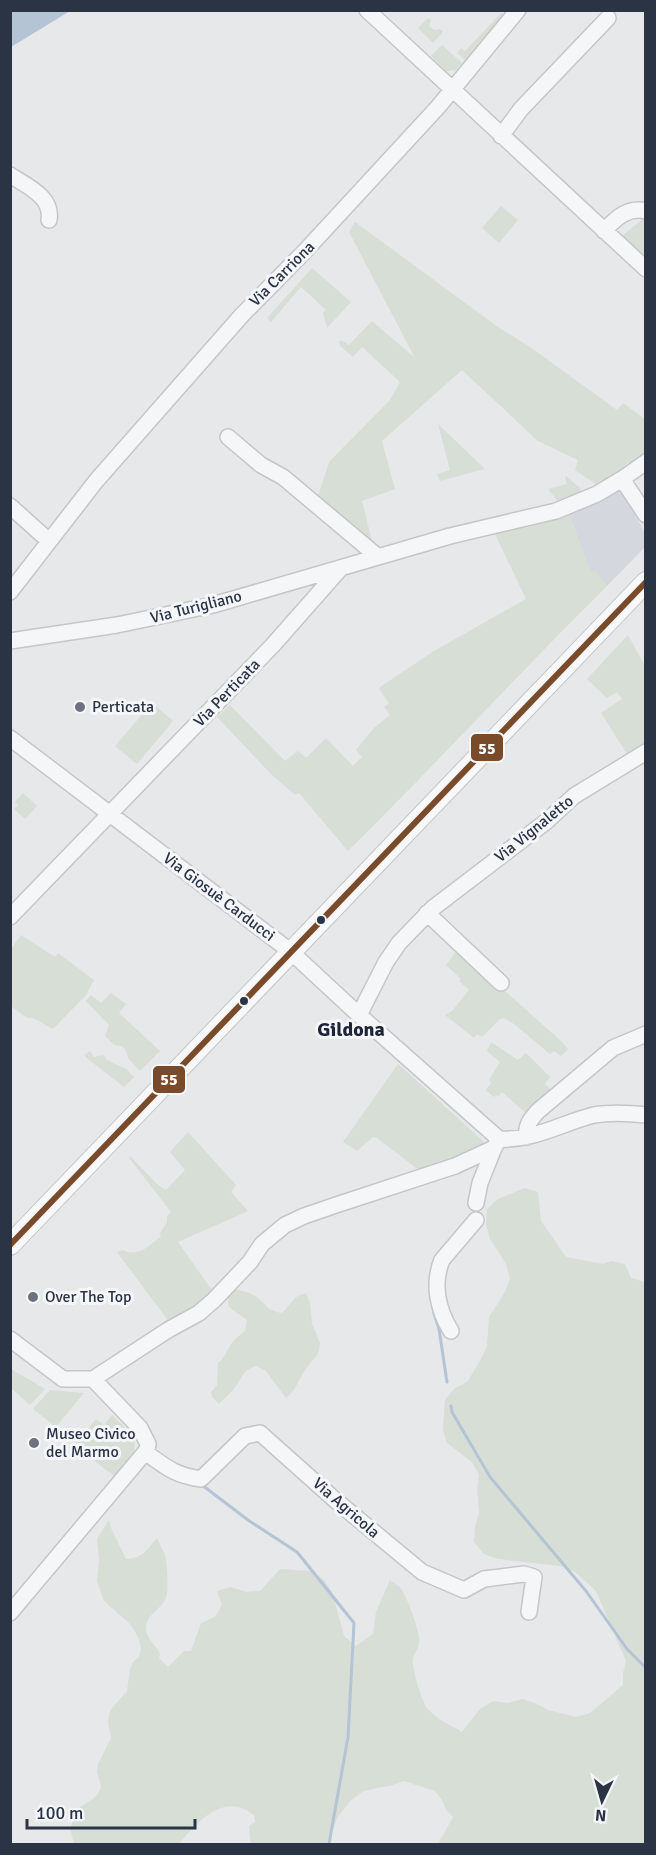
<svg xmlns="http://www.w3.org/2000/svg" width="656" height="1855" font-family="Signika,sans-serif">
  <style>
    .built { fill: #d4d7dd }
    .green { fill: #d6ded6 }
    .water { fill: #b4c4d5 }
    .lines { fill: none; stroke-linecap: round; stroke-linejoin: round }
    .stream { stroke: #b4c4d5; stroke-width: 3 }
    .minor-casing { stroke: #c4c6c8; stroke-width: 18 }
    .major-casing { stroke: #c2c5c8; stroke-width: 22 }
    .minor { stroke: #f5f6f7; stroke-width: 15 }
    .major { stroke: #f8f8f8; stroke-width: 20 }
    .bus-1-casing { stroke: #f4f6f9; stroke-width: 10 }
    .bus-1 { stroke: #7a4b2a; stroke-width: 6 }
    .poi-dot { fill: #6c737f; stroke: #f4f6f9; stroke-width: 2 }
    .bus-dot { fill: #2b3445; stroke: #f4f6f9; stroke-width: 2 }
    .labels { text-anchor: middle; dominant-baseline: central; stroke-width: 6; stroke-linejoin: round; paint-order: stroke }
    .street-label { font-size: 16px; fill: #2b3445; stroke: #f4f6f9 }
    .poi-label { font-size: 16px; fill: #2b3445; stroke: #f4f6f9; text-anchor: start }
    .quarter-label { font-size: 20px; font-weight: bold; fill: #1d2536; stroke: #f4f6f9 }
    .line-badge { stroke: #f4f6f9; stroke-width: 2 }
    .badge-label { font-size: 16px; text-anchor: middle; font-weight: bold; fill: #fff }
  </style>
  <rect width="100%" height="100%" fill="#e6e8ea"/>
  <path class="built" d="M621 489 645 533V547L607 586 596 572H590L569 514 589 506Z"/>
  <path class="green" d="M501 13 503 15 465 60 457 53 461 48 465 51Z
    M428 18 431 20 429 26 434 30 440 29 443 32 433 43 418 28Z
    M442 45 462 63 456 70 446 71 431 56Z
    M501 206 518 220 499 243 482 228Z
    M645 217V258L622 236Z
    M355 222 498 327 530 347 617 410 623 403 645 419V456L633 467 629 462 624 466 625 468 615 476H610L597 485 575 470 578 460 538 441 462 370 382 441 395 489 362 501 374 549 316 502 329 462 390 400 400 382 362 347 353 357 340 346 339 342 341 340 349 345 372 321 415 358 349 232Z
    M312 268 351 302 327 328 323 313 326 310 301 287 271 322 267 318Z
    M438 424 485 469 440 481 437 474 450 470Z
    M566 476 580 488 582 493 561 505 548 489 567 484 565 478Z
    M569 514 590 572 596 571 607 586C519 673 436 764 348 851L299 793 295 795 271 774 217 717 230 705 285 761 298 751 306 758 326 738 353 766 362 757 356 750 374 728 390 715 384 707 389 703 379 689 380 687 434 651 526 599 495 534Z
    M628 635 645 666V747L629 757 601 713 622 699 617 692 607 698 587 679Z
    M152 703 173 721 137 764 115 746Z
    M23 793 37 806 25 819 14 809 18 805 15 802Z
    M21 935 55 957 58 953 94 980 86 995 53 1029 33 1018H27L11 1006V949Z
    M458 949 561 1041 568 1049 561 1056 554 1051 550 1054 514 1024 504 1018 500 1019 482 1037 477 1034 474 1038 445 1015 452 1011 469 990 459 981 461 979 446 965Z
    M111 993 126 1004 119 1013 160 1051 140 1071 128 1058 125 1049 121 1046 114 1045 105 1036 109 1025 86 1001 91 995 101 1003Z
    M491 1042 518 1060 526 1053 550 1077 545 1084 551 1090 527 1114 502 1092 498 1097 496 1095 494 1097 486 1090 491 1083 489 1080 500 1062 487 1051Z
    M90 1051 94 1057 103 1055 107 1060 126 1069 134 1077 124 1087 88 1059 84 1055Z
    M398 1064 483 1141 484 1143 478 1150 420 1171 377 1138 373 1137 357 1151 343 1142Z
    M188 1132 236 1185 231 1192 248 1211 178 1242 213 1292 199 1305 170 1323 117 1252 123 1250C137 1258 151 1245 161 1236L160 1233 167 1222V1216L171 1212 129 1158 130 1156 159 1186 166 1190 185 1170 170 1152Z
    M525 1188 538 1192 541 1221 566 1257 603 1264 611 1261 625 1264 631 1278 645 1282V1844H438L453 1817 446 1810 442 1800 435 1791 404 1781 390 1786 376 1788 362 1792 350 1801 337 1818 328 1844H251L249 1826 255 1822 254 1815C224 1791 198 1821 179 1844H74L70 1828 80 1807 93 1799 98 1794 101 1787 97 1772 98 1764 111 1738 108 1723 109 1715 112 1708 127 1691 130 1669 133 1662 139 1657 141 1649 139 1639 134 1630 128 1622 104 1601 97 1581 99 1560 97 1539 109 1520 111 1528 126 1559C143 1558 146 1551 157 1538 159 1544 163 1549 165 1555 167 1563 169 1591 166 1598 160 1612 142 1615 147 1634 149 1640 157 1647 160 1654L159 1658 168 1667 184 1651H191L201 1623 215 1617 222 1605 217 1591 231 1587 246 1592 260 1591 280 1569 311 1571 324 1580 332 1592 344 1636 356 1646 373 1634 376 1612 390 1580C393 1583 399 1585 401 1589 406 1594 419 1630 419 1637 420 1649 415 1650 413 1659 411 1666 422 1702 427 1708 435 1718 450 1725 462 1732L480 1709 493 1701 508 1703 522 1699 535 1703 548 1710 576 1717 590 1713 623 1685V1673L626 1661 596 1591 574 1571 560 1566 498 1559 484 1554 474 1542 475 1527 479 1512 477 1489 479 1475 472 1462 447 1443 443 1429 445 1400 454 1389 468 1381 481 1359 487 1346 489 1317 505 1292 510 1279 506 1264 490 1239 486 1224 487 1209 498 1199Z
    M235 1289C242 1291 249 1292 255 1296 268 1305 265 1310 282 1313L296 1297 306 1293 310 1303 312 1324 320 1343 318 1354 304 1371 294 1390 286 1398 266 1371 256 1366C240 1372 243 1378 233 1390 229 1395 223 1399 219 1404L212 1397 211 1392 217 1385 218 1363C225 1357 225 1354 230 1346 234 1339 240 1335 245 1331L247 1320 229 1307 227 1296Z
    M11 1369 45 1389 30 1405 11 1388Z
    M50 1390 84 1393 56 1427 33 1409Z
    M112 1415 135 1437 134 1453 114 1476 74 1445 96 1419 104 1425Z"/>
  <path class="water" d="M11 10H70V11L11 47Z"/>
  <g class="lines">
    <path class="stream" d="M434 1313 439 1329 447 1382
      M451 1406 452 1412 490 1477 586 1591 627 1649 646 1668
      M202 1485 248 1520 297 1552 354 1623 348 1737 329 1844"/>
    <g class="minor-casing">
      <path id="minor" d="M367 10 646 269
        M501 136 521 109 608 18
        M10 175C27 186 53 197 49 220
        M604 231C615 219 628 206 646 211
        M228 437 261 465 283 477 377 556
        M622 479 646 515
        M10 506 49 541
        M10 592 96 481 242 315 306 250 438 107 518 10
        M10 641 117 625 213 605 450 536 556 511 597 494 622 479 646 462
        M10 738 290 951 359 1015 499 1139
        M427 913 501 983
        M10 917 273 645 340 569
        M359 1015 386 962 399 943 433 908 547 821 574 796 646 752
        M527 1137C525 1125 531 1119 538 1111L613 1048 646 1034
        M499 1139C533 1141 562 1123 594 1115 611 1112 628 1113 646 1115
        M476 1203 480 1183 494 1148
        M451 1331C438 1310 432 1284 442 1260L476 1220
        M10 1339 63 1379H93L140 1428 148 1444 147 1450 10 1613
        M93 1379 168 1330 199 1313 214 1300 250 1262 262 1244 285 1225 304 1216 336 1205 455 1166 494 1148 499 1139
        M145 1452C166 1467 174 1475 201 1479L245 1436 260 1433 334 1499 422 1572 464 1590 484 1579 524 1574 534 1577 529 1612"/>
    </g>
    <g class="major-casing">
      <path id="major" d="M10 1245 646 582"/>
    </g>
    <use href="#minor" class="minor"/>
    <use href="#major" class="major"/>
    <g class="bus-1-casing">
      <path id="bus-1" d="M10 1245 646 582"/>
    </g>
    <use href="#bus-1" class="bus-1"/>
  </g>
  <g class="poi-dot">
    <circle cx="80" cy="707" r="6"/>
    <circle cx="33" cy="1297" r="6"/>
    <circle cx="34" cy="1443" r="6"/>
  </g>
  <g class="bus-dot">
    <circle cx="321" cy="920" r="5"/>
    <circle cx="244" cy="1001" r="5"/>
  </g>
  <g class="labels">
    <g class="street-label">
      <text transform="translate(282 274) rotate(-45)">Via Carriona</text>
      <text transform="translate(196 607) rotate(-14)">Via Turigliano</text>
      <text transform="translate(227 693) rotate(-46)">Via Perticata</text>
      <text transform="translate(534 829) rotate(-39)">Via Vignaletto</text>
      <text transform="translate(219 897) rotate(37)">Via Giosuè Carducci</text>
      <text transform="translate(346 1508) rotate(41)">Via Agricola</text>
    </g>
    <g class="poi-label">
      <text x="92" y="707">Perticata</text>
      <text x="45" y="1297">Over The Top</text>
      <text x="46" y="1434">Museo Civico<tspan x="46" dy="18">del Marmo</tspan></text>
    </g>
    <g class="quarter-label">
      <text x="351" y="1029">Gildona</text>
    </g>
  </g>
  <g class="line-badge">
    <rect x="470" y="733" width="34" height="29" rx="6" fill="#7a4b2a"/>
    <rect x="152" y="1065" width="34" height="29" rx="6" fill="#7a4b2a"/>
  </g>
  <g class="badge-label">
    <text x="487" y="754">55</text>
    <text x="169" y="1085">55</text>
  </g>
  <rect width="656" height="1855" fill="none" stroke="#2b3445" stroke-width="24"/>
  <g transform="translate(602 1801) rotate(185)" stroke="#f4f6f9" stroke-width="4.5" paint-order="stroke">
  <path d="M0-4.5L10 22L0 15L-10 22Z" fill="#2b3445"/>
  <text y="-9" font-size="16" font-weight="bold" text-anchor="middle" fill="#2b3445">N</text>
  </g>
  <path d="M27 1819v9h168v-9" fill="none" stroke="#2b3445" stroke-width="3"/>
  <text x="36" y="1819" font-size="18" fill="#2b3445" stroke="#f4f6f9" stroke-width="4.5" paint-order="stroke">100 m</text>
</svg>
